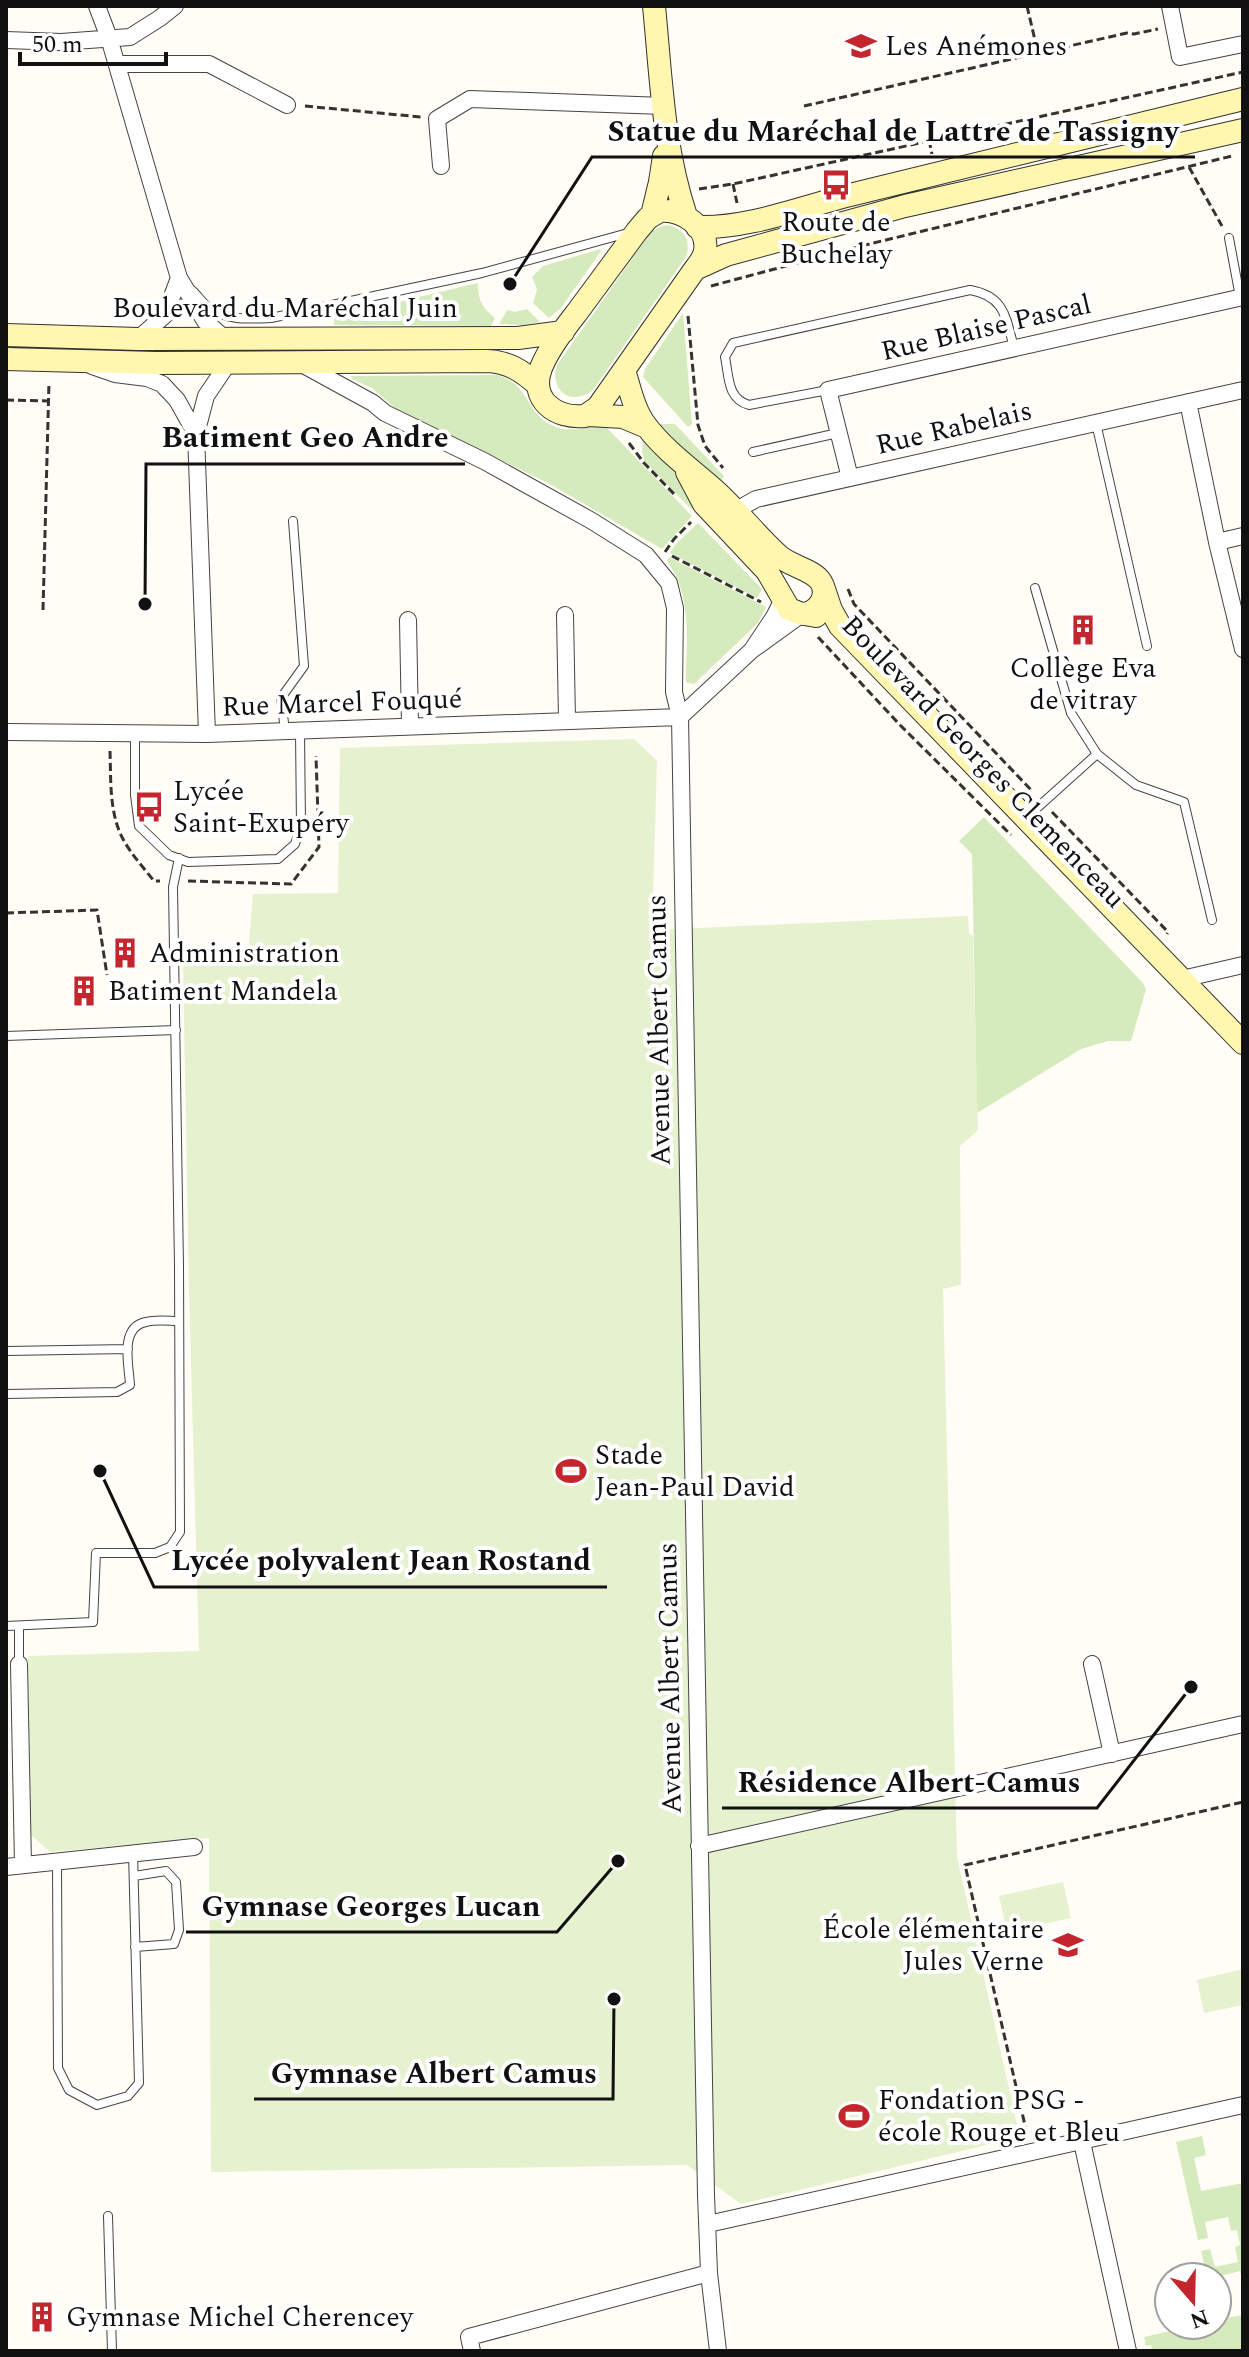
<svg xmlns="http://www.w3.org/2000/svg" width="1249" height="2357" font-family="Spectral,serif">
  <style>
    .green { fill: #d5ebbd }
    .pitch { fill: #e6f2cf }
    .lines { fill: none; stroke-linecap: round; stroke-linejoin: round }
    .lane-casing { stroke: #444; stroke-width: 10 }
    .street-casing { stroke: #444; stroke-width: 18 }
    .secondary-casing { stroke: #333; stroke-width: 24 }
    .path { stroke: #333; stroke-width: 3; stroke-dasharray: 8 4; stroke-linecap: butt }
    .lane { stroke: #fff; stroke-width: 8 }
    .street { stroke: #fff; stroke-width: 16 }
    .secondary { stroke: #fff6b0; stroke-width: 22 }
    .labels { text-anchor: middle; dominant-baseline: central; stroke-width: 8; stroke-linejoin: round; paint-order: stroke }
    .poi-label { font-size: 28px; fill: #111; stroke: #fff; text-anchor: start }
    .street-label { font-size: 28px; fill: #111; stroke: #fff }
    .leader { fill: none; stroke: #111; stroke-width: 3 }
    .callout-dot { fill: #111; stroke: #fff; stroke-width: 3 }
    .callout-label { font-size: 30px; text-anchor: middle; font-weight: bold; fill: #111; stroke: #fff; stroke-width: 8; stroke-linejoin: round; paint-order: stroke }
  </style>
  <rect width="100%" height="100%" fill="#fffdf5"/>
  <path class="green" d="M668 225C685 229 691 241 686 257L593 390C572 407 549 391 557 365L651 232 662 226Z
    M600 249 601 251 561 308 549 318 533 303 537 289 532 277 543 266Z
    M478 283C477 299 483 309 495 318L491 326 334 325V317Z
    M527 309 540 322 522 325 499 324 507 310 515 312Z
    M683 313 692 424 688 427 643 377 645 369Z
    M496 375C529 382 525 412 551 425 573 436 590 422 607 428L692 516 662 549 548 483 396 409 372 388 352 379 351 376Z
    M658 424H675L724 476 718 486Z
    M643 437 685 481 697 504 691 509 645 462 642 452Z
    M698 523 762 589 757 598 670 553 675 545Z
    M669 557 766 607 758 623 694 684 686 682C686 639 693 597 667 561Z
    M984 817 1142 982 1146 989 1131 1041H1108L1081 1049 977 1113 972 854 959 841Z
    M1202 2136 1206 2155 1194 2158 1201 2191 1243 2183V2283L1240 2271 1217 2277H1207L1201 2251 1210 2249 1215 2267 1238 2262 1235 2247 1240 2245 1237 2230 1231 2231 1228 2217 1205 2222 1208 2238 1198 2240 1176 2142Z
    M1222 2303 1226 2318 1243 2315V2351H1152L1151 2345 1146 2346 1144 2337 1197 2325H1217V2304Z"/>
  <path class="pitch" d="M634 739 657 761 652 930 968 916 969 934 973 935 978 1130 960 1146 961 1285 943 1289 957 1857 1020 2137 741 2204 687 2165 211 2172 209 1838 50 1852 27 1831 28 1656 199 1651 189 1291 183 958 248 953 253 894 338 893 340 748Z
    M1063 1882 1071 1918 1007 1932 999 1896Z
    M1243 1969V2005L1204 2013 1197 1980Z"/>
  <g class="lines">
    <g class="lane-casing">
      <path id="lane" d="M1229 238 1240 297
        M193 291C198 296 202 302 207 306 226 321 248 319 271 318L482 273 628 233
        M828 390 749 405C727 399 729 376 725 357L733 343 970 290C1005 296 1006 318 1014 348
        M1096 423 1147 646
        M753 452 838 433
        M1035 588 1071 713 1097 754
        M285 731 281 698 304 666 293 521
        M135 734V795L139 826 169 855 188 862 278 859 295 844 301 826 300 731
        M1027 817 1097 754 1136 785 1184 802 1212 920
        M6 1036 176 1030
        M6 1351 128 1349
        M6 1394 117 1392 130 1385C129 1365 119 1327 146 1322 156 1319 169 1321 179 1321
        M6 1626 93 1622 96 1553H155L170 1547 180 1532 179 1266 173 887 179 858
        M19 1664V1626
        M57 1862 58 2068 69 2090 97 2105 128 2096 139 2083 133 1853
        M134 1876 166 1871 176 1882 179 1930 174 1944 135 1947
        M108 2216 112 2351"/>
    </g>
    <g class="street-casing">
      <path id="street" d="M97 6 109 38 179 278 205 321 225 339
        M1170 6 1180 57 1243 44
        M6 40 61 42 130 37 160 18 175 6
        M117 64H209L287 105
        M441 166 437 119 470 99 664 106
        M138 339 165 315 179 278
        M92 366 115 374 147 378 162 384 177 400 196 434
        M1188 402 1217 542 1243 649
        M850 478 828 390 1243 297
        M735 511 756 499 1243 390
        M1217 542 1243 536
        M783 599 774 617 752 650 802 614
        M565 615 567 720
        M408 620 410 726
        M6 732 207 734 680 717 674 692 675 608 669 583 646 555 592 521 484 461 385 413 373 403 300 363
        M207 734 196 434 206 396 229 362
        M1182 979 1243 965
        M19 1664 23 1865
        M1092 1664 1112 1754
        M699 1846 1243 1724
        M6 1867 194 1847
        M1082 2142 1128 2351
        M708 2224 1243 2105
        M472 2351 469 2337 709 2273
        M718 2351 709 2273 706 2195 680 717 752 650"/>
    </g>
    <g class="secondary-casing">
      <path id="secondary" d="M654 6C661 76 663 148 686 216
        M660 211C681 209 709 226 705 251 704 257 699 264 695 269L598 407 585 416C556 419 529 400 541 368 549 348 565 328 578 311 598 284 617 258 637 231L648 218Z
        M652 215 660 182 664 156
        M697 227C750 229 807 205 858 193 986 162 1115 130 1243 99
        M695 269 726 255 905 206 1243 130
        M6 335 138 339 518 338 563 332
        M6 359 156 363 487 361C509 362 522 371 538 385
        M624 370C630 389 634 411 647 427 667 453 695 472 719 494 740 514 758 537 779 556 790 566 814 570 821 582 829 596 819 611 804 614
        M589 415 623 417 647 427
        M687 472 704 504 767 571 789 609 799 613 816 616
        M823 586 831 610 840 626 1243 1043"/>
    </g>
    <path class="path" d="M1027 6 1038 53
      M305 106 421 117
      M804 106 1127 33 1134 34 1158 29
      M929 140 932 154
      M1189 167 1222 226
      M733 184 737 203
      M699 189 733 184 1243 72
      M711 286 857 247 1232 156
      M688 316 698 425 705 446 723 468
      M6 400 48 401
      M629 443 644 463 674 494
      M665 552 674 539 691 522
      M672 556 761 602
      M848 589 854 604 1033 792
      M43 610 49 382
      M818 637 900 725 1011 835
      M110 751C111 780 109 813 123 839 131 854 143 867 154 881H160
      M1052 812 1168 932 1167 934
      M188 881 291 884 319 847 316 756
      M6 913 97 910 107 975
      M1027 2134 965 1865 1243 1802"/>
    <use href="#lane" class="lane"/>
    <use href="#street" class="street"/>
    <use href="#secondary" class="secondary"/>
  </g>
  <defs>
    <g id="school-bare" transform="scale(2.4)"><path d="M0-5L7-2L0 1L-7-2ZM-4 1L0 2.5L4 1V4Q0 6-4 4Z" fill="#c4262e" stroke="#fff" stroke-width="2.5" paint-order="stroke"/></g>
    <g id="bus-bare" transform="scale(2.4)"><path d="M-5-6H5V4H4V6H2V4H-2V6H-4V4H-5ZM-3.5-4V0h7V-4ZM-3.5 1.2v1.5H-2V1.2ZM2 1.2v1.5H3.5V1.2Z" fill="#c4262e" stroke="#fff" stroke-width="2.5" paint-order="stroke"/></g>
    <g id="building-bare" transform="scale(2.4)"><path d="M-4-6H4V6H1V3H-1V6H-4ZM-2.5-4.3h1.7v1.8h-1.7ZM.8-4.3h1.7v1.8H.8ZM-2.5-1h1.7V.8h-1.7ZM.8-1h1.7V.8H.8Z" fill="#c4262e" stroke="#fff" stroke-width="2.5" paint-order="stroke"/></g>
    <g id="stadium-bare" transform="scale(2.4)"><path d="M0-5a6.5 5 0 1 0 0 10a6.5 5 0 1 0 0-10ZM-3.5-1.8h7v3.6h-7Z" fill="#c4262e" stroke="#fff" stroke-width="2.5" paint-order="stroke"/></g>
  </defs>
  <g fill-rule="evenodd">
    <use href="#school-bare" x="861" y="46"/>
    <use href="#bus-bare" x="836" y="185"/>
    <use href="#building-bare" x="1083" y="630"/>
    <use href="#bus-bare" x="149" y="807"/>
    <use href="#building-bare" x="125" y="953"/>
    <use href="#building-bare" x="84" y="991"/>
    <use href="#stadium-bare" x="571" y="1471"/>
    <use href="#school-bare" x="1068" y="1945"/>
    <use href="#stadium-bare" x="854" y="2116"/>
    <use href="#building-bare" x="42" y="2317"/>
  </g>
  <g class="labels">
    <g class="poi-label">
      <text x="885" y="46">Les Anémones</text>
      <text x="836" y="222" text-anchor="middle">Route de<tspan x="836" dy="32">Buchelay</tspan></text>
      <text x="1083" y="668" text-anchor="middle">Collège Eva<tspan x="1083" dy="32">de vitray</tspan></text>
      <text x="173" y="791">Lycée<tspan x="173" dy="32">Saint-Exupéry</tspan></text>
      <text x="149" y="953">Administration</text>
      <text x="108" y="991">Batiment Mandela</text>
      <text x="595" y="1455">Stade<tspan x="595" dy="32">Jean-Paul David</tspan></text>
      <text x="1044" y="1929" text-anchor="end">École élémentaire<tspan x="1044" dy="32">Jules Verne</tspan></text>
      <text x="878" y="2100">Fondation PSG -<tspan x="878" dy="32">école Rouge et Bleu</tspan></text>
      <text x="66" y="2317">Gymnase Michel Cherencey</text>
    </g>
    <g class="street-label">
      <text x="285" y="308">Boulevard du Maréchal Juin</text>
      <text transform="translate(986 328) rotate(-13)">Rue Blaise Pascal</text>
      <text transform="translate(954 428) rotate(-13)">Rue Rabelais</text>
      <text transform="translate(342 703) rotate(-2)">Rue Marcel Fouqué</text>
      <text transform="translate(983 762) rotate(46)">Boulevard Georges Clemenceau</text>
      <text transform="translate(659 1030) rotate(-91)">Avenue Albert Camus</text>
      <text transform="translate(670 1678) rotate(-91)">Avenue Albert Camus</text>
    </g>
  </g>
  <path class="leader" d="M510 284L592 157H1195M145 604L146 464H465M100 1471L154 1587H607M1191 1687L1097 1808H722M618 1861L557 1932H186M614 1999L613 2099H254"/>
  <g class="callout-dot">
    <circle cx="510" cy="284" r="8"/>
    <circle cx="145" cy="604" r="8"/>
    <circle cx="100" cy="1471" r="8"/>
    <circle cx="1191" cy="1687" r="8"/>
    <circle cx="618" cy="1861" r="8"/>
    <circle cx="614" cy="1999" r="8"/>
  </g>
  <g class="callout-label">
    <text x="893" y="141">Statue du Maréchal de Lattre de Tassigny</text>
    <text x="305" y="447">Batiment Geo Andre</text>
    <text x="381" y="1570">Lycée polyvalent Jean Rostand</text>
    <text x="909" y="1792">Résidence Albert-Camus</text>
    <text x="371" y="1916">Gymnase Georges Lucan</text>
    <text x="434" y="2083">Gymnase Albert Camus</text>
  </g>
  <rect width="1249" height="2357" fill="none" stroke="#111111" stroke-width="16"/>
  <g transform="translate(1193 2301) rotate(160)"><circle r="38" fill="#ffffff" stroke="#a0a0a0" stroke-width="2"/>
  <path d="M0-6L14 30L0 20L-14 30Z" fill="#c4262e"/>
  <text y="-12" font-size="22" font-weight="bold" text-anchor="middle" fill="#111111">N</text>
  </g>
  <path d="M20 52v12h146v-12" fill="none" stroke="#111111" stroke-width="4"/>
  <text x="32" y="52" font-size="24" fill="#111111" stroke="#ffffff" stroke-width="6" paint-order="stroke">50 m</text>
</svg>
